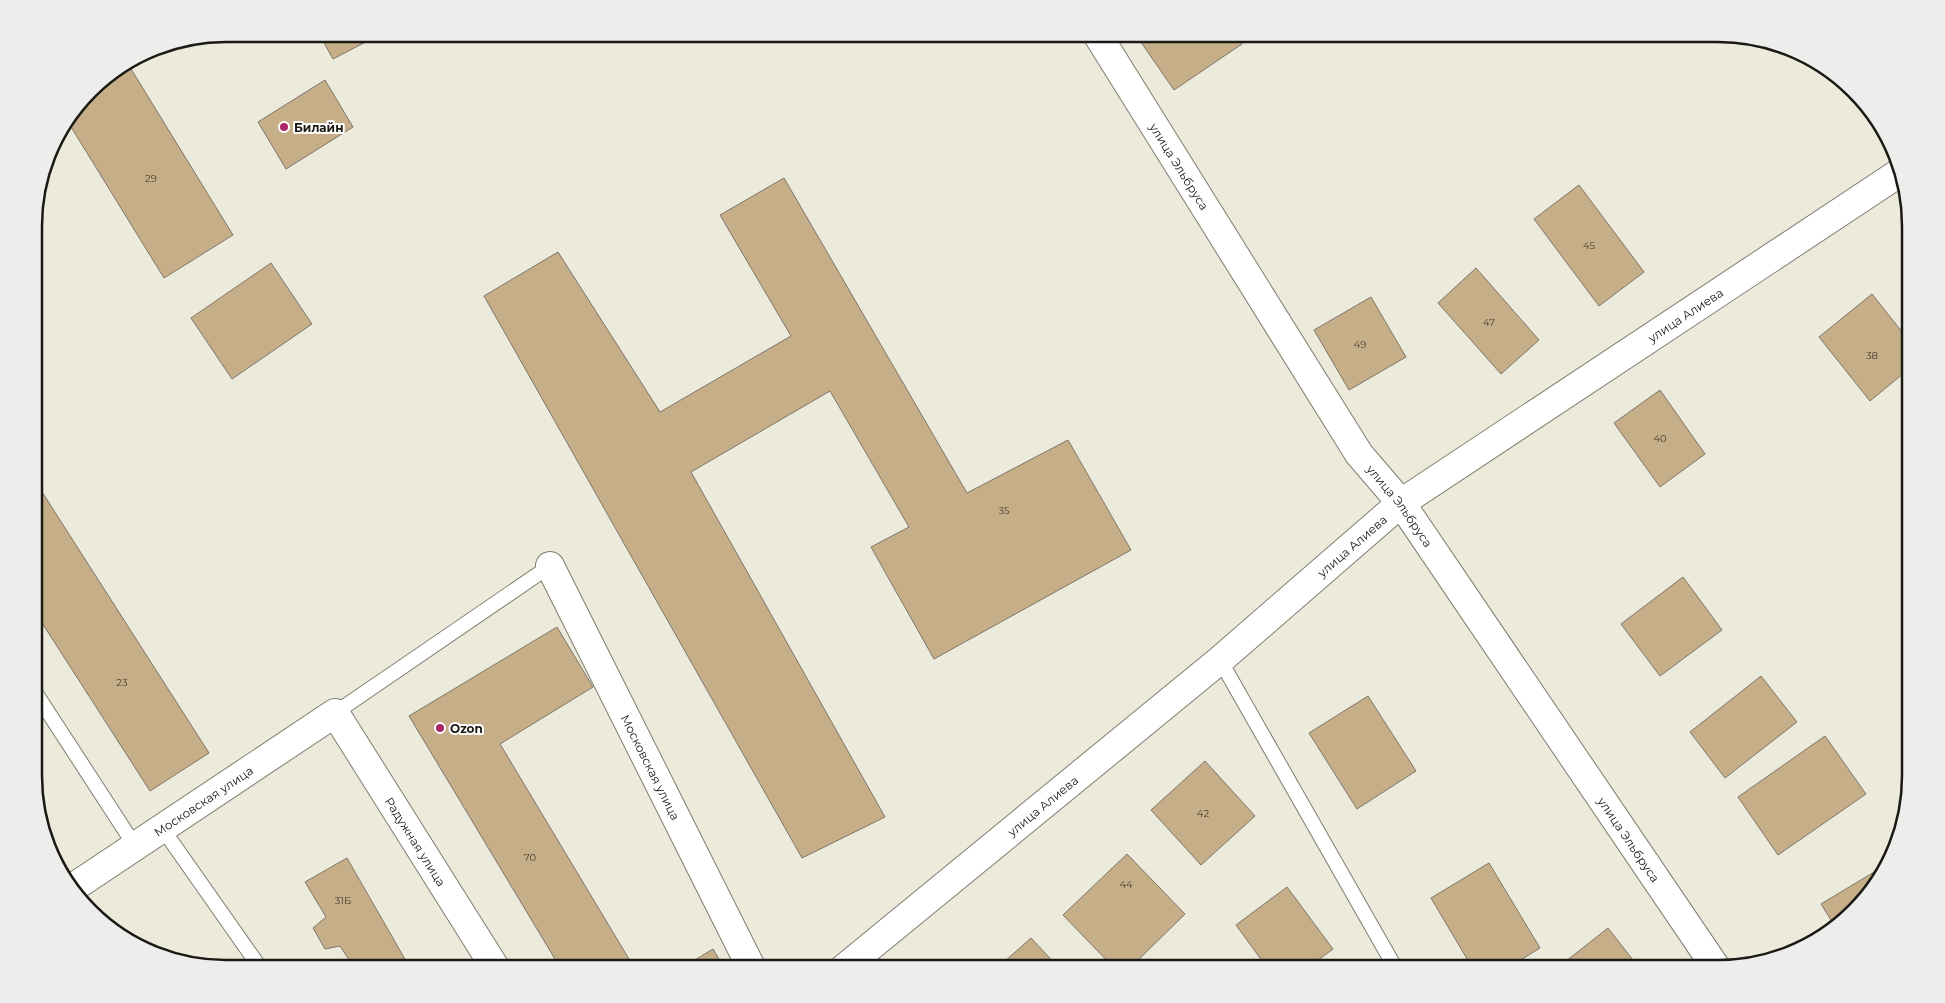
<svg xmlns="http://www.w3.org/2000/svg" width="1945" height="1003" font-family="Montserrat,sans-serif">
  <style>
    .building { fill: #c6ae88; stroke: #7e766a }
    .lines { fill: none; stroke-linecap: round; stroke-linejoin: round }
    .service-casing { stroke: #7f7d6f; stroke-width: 16 }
    .minor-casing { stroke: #7f7d6f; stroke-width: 30 }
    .service { stroke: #fff; stroke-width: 14 }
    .minor { stroke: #fff; stroke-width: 28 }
    .poi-dot { fill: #af2668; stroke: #fff; stroke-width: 2 }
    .labels { text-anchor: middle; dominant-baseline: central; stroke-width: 4; stroke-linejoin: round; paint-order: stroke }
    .number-label { font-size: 10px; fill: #453e31 }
    .poi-label { font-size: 12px; font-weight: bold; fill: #1a1914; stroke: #fff; text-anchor: start }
    .street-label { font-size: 12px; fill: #1a1914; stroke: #fff }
    .rim { fill: none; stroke: #1a1914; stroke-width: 2.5 }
  </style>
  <rect width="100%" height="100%" fill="#eceadb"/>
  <path class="building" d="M319 34H381L333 59Z
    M1138 34H1235L1242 44 1174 90 1136 35Z
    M128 64 233 235 164 278 68 122 99 82Z
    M325 80 353 127 286 169 258 122Z
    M784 178 967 493 1068 440 1131 550 934 659 871 547 909 527 830 391 691 472 885 817 802 858 484 296 558 252 660 412 791 336 720 215Z
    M1579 185 1644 272 1599 306 1534 219Z
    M271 263 312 324 232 379 191 318Z
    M1476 268 1539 340 1501 374 1438 303Z
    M1872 294 1910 342V368L1870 401 1819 337Z
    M1371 297 1406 357 1349 390 1314 330Z
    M1660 390 1705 454 1660 487 1614 423Z
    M35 481 209 753 150 791 35 612Z
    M1683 577 1722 630 1660 676 1621 624Z
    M557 627 593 687 500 744 635 969H561L409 716Z
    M1761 676 1797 722 1725 778 1690 732Z
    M1368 696 1416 771 1357 809 1309 733Z
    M1825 736 1866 794 1778 855 1738 797Z
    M1205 761 1255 816 1201 865 1151 810Z
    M1127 854 1185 914 1129 969H1115L1063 915Z
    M347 858 406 961 391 969H355L340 946 325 949 313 928 326 917 305 882Z
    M1489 863 1540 948 1506 969H1473L1431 898Z
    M1874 872 1879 880 1863 904 1836 928 1821 904Z
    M1287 887 1333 949 1306 969H1268L1236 925Z
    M1608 928 1640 969H1556Z
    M1031 938 1060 969H996Z
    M713 949 725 969H680Z"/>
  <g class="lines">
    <g class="service-casing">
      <path id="service" d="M1220 660 1396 969
        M35 692 135 846
        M335 713 550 566
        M162 828 261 969"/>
    </g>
    <g class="minor-casing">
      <g id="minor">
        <path id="s1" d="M1097 34 1359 454 1401 503 1717 969"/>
        <path id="s2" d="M550 566 752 969"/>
        <path id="s3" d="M71 889 335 713 496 969"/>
        <path id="s4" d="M843 969 1220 660 1401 503 1899 173"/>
      </g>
    </g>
    <use href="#service" class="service"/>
    <use href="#minor" class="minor"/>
  </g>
  <g class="poi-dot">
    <circle cx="284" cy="127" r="5"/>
    <circle cx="440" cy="728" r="5"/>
  </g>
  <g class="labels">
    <g class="number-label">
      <text x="151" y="178">29</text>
      <text x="1589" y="245">45</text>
      <text x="1489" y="322">47</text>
      <text x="1360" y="344">49</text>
      <text x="1872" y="355">38</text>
      <text x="1660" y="438">40</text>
      <text x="1004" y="510">35</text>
      <text x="122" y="682">23</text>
      <text x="1203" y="813">42</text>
      <text x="530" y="857">70</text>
      <text x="1126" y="884">44</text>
      <text x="343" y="900">31Б</text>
    </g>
    <g class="poi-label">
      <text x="294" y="127">Билайн</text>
      <text x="450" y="728">Ozon</text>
    </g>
    <g class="street-label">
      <text stroke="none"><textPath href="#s1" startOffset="156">улица Эльбруса</textPath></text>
      <text stroke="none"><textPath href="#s4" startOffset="1068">улица Алиева</textPath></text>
      <text stroke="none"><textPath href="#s1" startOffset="561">улица Эльбруса</textPath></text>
      <text stroke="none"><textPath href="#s4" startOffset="662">улица Алиева</textPath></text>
      <text stroke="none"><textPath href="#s2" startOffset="225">Московская улица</textPath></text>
      <text stroke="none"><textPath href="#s3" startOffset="159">Московская улица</textPath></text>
      <text stroke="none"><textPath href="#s4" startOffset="258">улица Алиева</textPath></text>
      <text stroke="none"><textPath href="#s1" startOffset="966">улица Эльбруса</textPath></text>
      <text stroke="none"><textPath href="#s3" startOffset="469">Радужная улица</textPath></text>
    </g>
  </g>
  <path d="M0 0H1945V1003H0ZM226 42H1718A184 184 0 0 1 1902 226V776A184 184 0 0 1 1718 960H226A184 184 0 0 1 42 776V226A184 184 0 0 1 226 42Z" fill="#ededec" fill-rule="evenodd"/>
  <path class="rim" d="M226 42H1718A184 184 0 0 1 1902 226V776A184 184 0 0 1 1718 960H226A184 184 0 0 1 42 776V226A184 184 0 0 1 226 42Z"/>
</svg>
